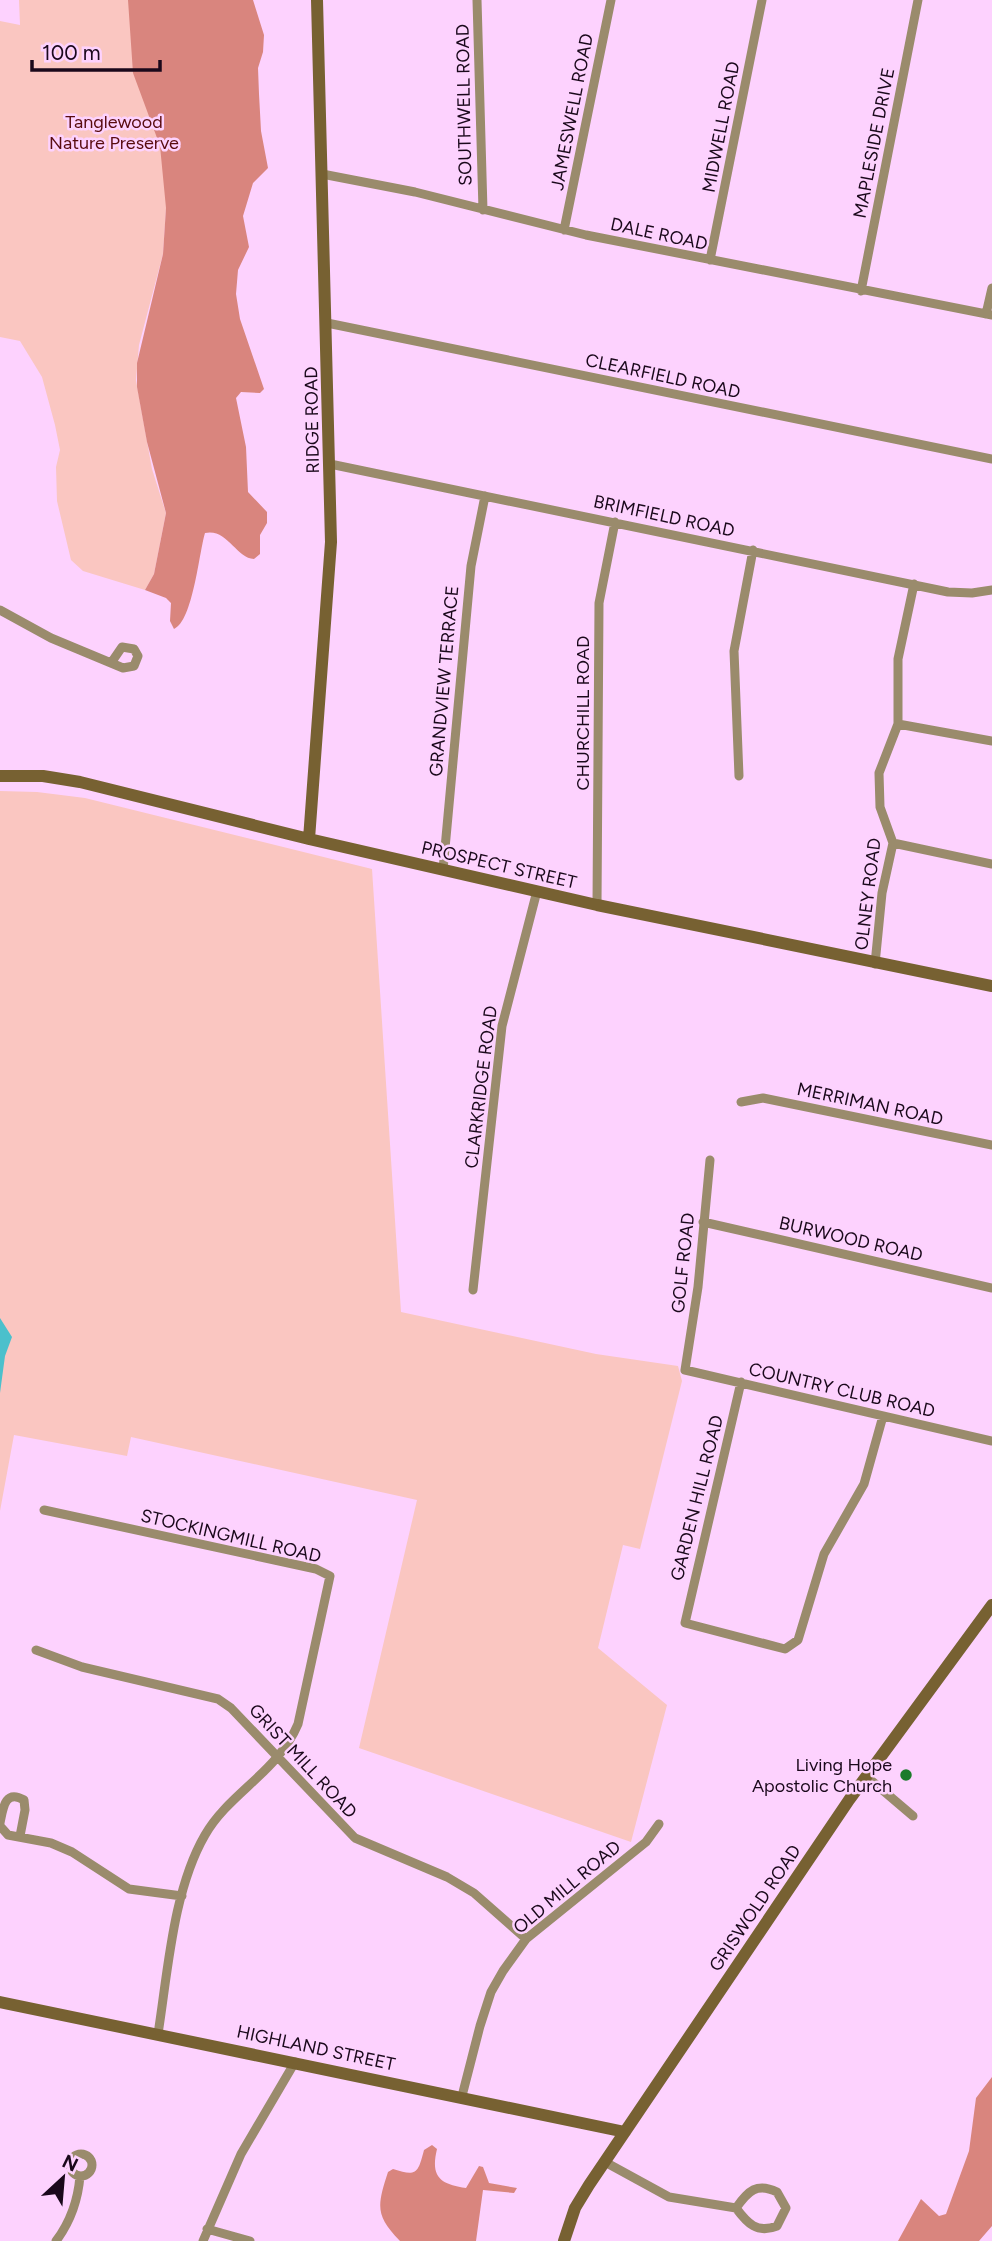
<svg xmlns="http://www.w3.org/2000/svg" width="992" height="2241" font-family="Figtree,sans-serif">
  <style>
    .green { fill: #fac6c1 }
    .forest { fill: #d9857e }
    .water { fill: #4bc0cc }
    .lines { fill: none; stroke-linecap: round; stroke-linejoin: round }
    .street { stroke: #9a8b6c; stroke-width: 9 }
    .secondary { stroke: #776132; stroke-width: 12 }
    .poi-dot { fill: #1c7b2b; stroke: #fdd2fe; stroke-width: 2.5 }
    .labels { text-anchor: middle; dominant-baseline: central; stroke-width: 5; stroke-linejoin: round; paint-order: stroke }
    .street-label { font-size: 18px; fill: #1a081b; stroke: #fdd2fe }
    .park-label { font-size: 18px; fill: #580c0f; stroke: #fdd2fe }
    .poi-label { font-size: 18px; fill: #1a081b; stroke: #fdd2fe; text-anchor: end }
  </style>
  <rect width="100%" height="100%" fill="#fdd2fe"/>
  <path class="green" d="M19 0H234L237 72 166 209 163 254 139 345 136 380 152 469 166 513 154 574 145 590 83 571 71 560 57 501 56 467 60 450 55 425 42 377 20 341 0 337V21L20 25Z
    M0 791 37 792 85 798 372 869 401 1312 596 1354 678 1366 682 1381 640 1549 623 1545 598 1648 667 1705 631 1842 359 1748 417 1500 131 1437 127 1456 14 1435 0 1511Z"/>
  <path class="forest" d="M128 0H253L264 35 263 52 258 68 259 94 261 131 268 168 253 183 243 216 249 247 238 270 236 294 240 319 264 389 260 393 241 392 236 398 246 447 248 492 267 512V523L260 535V554L254 559C236 558 227 528 205 533 199 553 193 621 174 629L170 621 171 603 166 598 145 590 154 574 166 513 147 442 137 387V363L163 254 166 208 160 146 133 73Z
    M992 2077V2226L979 2241H898L921 2199 939 2216 946 2214 969 2151 976 2098Z
    M432 2145 437 2149C430 2178 441 2184 466 2188L479 2166 483 2167 489 2183 517 2188 514 2193 483 2190 476 2241H400C375 2215 377 2206 388 2172L393 2169C417 2177 418 2173 424 2150Z"/>
  <path class="water" d="M0 1318 12 1337 5 1356 0 1393Z"/>
  <g class="lines">
    <path class="street" d="M477 0 483 210
      M322 174 415 192 586 235 992 315
      M564 230 611 0
      M710 260 762 0
      M861 291 918 0
      M986 314 992 288
      M327 323 992 459
      M330 464 948 592 972 593 992 590
      M0 610 51 638 123 668 134 666 138 656 134 649 122 647 111 663
      M898 724 992 741
      M739 776 734 651 753 550
      M893 843 992 864
      M443 870 471 566 485 496
      M597 905 599 603 615 522
      M875 964 882 893 893 843 880 807 879 773 898 724V659L914 584
      M741 1102 763 1098 992 1145
      M710 1160 698 1287 685 1370 992 1441
      M703 1222 992 1288
      M473 1290 502 1026 537 891
      M741 1382 685 1623 785 1649 798 1640 824 1554 864 1484 883 1416
      M44 1510 316 1569 330 1576 298 1724C278 1772 229 1793 205 1835 173 1890 168 1971 158 2034
      M36 1650 82 1667 218 1699 231 1708 355 1838 447 1877 474 1893 526 1939
      M866 1776 913 1816
      M0 1823C3 1808 5 1789 24 1800L25 1810 20 1836
      M0 1826 8 1835 51 1843 72 1852 129 1889 182 1896
      M462 2096 480 2026 491 1992 503 1971 526 1939 646 1842 659 1824
      M70 2165a11 11 0 1 1 22 0a11 11 0 1 1-22 0Z
      M605 2162 669 2197 736 2208C748 2191 757 2182 777 2192L786 2208 777 2226C757 2234 747 2223 736 2208
      M207 2229 250 2241
      M56 2241C71 2221 78 2201 80 2176
      M203 2241 241 2154 295 2062"/>
    <path class="secondary" d="M0 776H43L80 782 309 839 597 905 992 986
      M309 839 331 542 317 0
      M0 2002 625 2132
      M564 2241 575 2208 589 2185 849 1800 992 1605"/>
  </g>
  <circle class="poi-dot" cx="906" cy="1775" r="7"/>
  <g class="labels">
    <g class="street-label">
      <text transform="translate(464 105) rotate(-91)">SOUTHWELL ROAD</text>
      <text transform="translate(572 112) rotate(-79)">JAMESWELL ROAD</text>
      <text transform="translate(721 127) rotate(-79)">MIDWELL ROAD</text>
      <text transform="translate(874 143) rotate(-79)">MAPLESIDE DRIVE</text>
      <text transform="translate(659 234) rotate(12)">DALE ROAD</text>
      <text transform="translate(663 376) rotate(12)">CLEARFIELD ROAD</text>
      <text transform="translate(312 420) rotate(-91)">RIDGE ROAD</text>
      <text transform="translate(664 516) rotate(12)">BRIMFIELD ROAD</text>
      <text transform="translate(444 681) rotate(-85)">GRANDVIEW TERRACE</text>
      <text transform="translate(583 713) rotate(-90)">CHURCHILL ROAD</text>
      <text transform="translate(499 865) rotate(13)">PROSPECT STREET</text>
      <text transform="translate(868 894) rotate(-83)">OLNEY ROAD</text>
      <text transform="translate(481 1087) rotate(-83)">CLARKRIDGE ROAD</text>
      <text transform="translate(870 1104) rotate(12)">MERRIMAN ROAD</text>
      <text transform="translate(851 1239) rotate(13)">BURWOOD ROAD</text>
      <text transform="translate(683 1263) rotate(-84)">GOLF ROAD</text>
      <text transform="translate(842 1390) rotate(13)">COUNTRY CLUB ROAD</text>
      <text transform="translate(697 1498) rotate(-76)">GARDEN HILL ROAD</text>
      <text transform="translate(231 1536) rotate(13)">STOCKINGMILL ROAD</text>
      <text transform="translate(303 1761) rotate(47)">GRIST MILL ROAD</text>
      <text transform="translate(567 1887) rotate(-40)">OLD MILL ROAD</text>
      <text transform="translate(755 1908) rotate(-56)">GRISWOLD ROAD</text>
      <text transform="translate(316 2048) rotate(12)">HIGHLAND STREET</text>
    </g>
    <g class="park-label">
      <text x="114" y="122">Tanglewood<tspan x="114" dy="21">Nature Preserve</tspan></text>
    </g>
    <g class="poi-label">
      <text x="892" y="1765">Living Hope<tspan x="892" dy="21">Apostolic Church</tspan></text>
    </g>
  </g>
  <g transform="translate(63 2178) rotate(26)" stroke="#fdd2fe" stroke-width="5" paint-order="stroke">
  <path d="M0-5L12 26L0 18L-12 26Z" fill="#1a081b"/>
  <text y="-10" font-size="19" font-weight="bold" text-anchor="middle" fill="#1a081b">N</text>
  </g>
  <path d="M32 60v10h128v-10" fill="none" stroke="#1a081b" stroke-width="3.5"/>
  <text x="42" y="60" font-size="21" fill="#1a081b" stroke="#fdd2fe" stroke-width="5" paint-order="stroke">100 m</text>
</svg>
